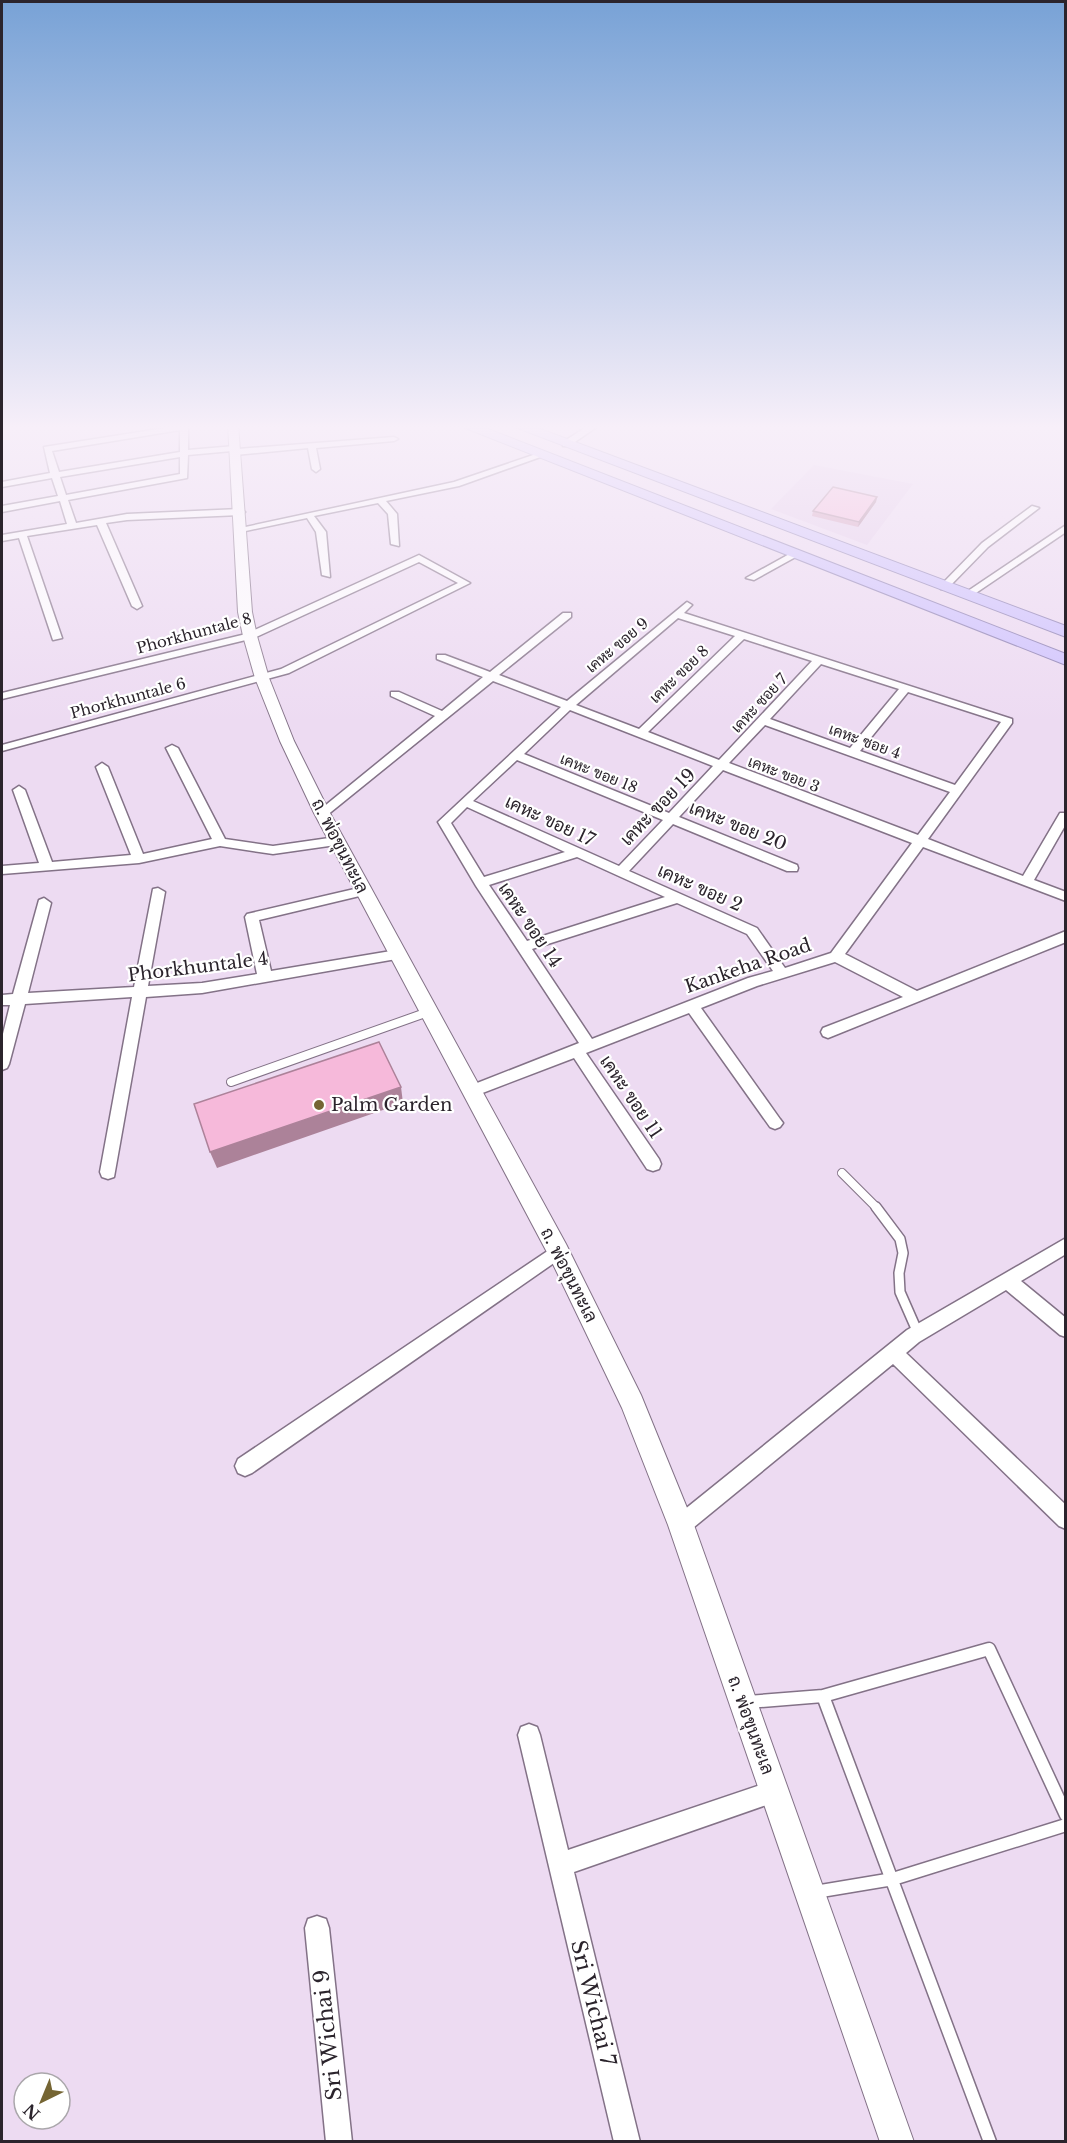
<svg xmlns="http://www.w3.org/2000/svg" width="1067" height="2143" font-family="'Libre Baskerville',Sarabun,serif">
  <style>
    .built { fill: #e5ceeb }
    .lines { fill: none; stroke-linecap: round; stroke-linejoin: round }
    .service-far2-casing { stroke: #837287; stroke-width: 10 }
    .service-far1-casing { stroke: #837287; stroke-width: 12 }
    .service-casing { stroke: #837287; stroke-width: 15 }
    .minor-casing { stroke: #837287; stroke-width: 3 }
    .tertiary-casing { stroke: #837287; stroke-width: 2 }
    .trunk-casing { stroke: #8e82b4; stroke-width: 2 }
    .service-far2 { stroke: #fff; stroke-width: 8 }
    .service-far1 { stroke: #fff; stroke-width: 9 }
    .service { stroke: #fff; stroke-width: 12 }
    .minor { fill: #fff; fill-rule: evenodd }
    .tertiary { fill: #fff; fill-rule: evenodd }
    .trunk { fill: #cfc3fe; fill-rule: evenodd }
    .wall { fill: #d49fbb }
    .shaded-wall { fill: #ac8299 }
    .building { fill: #f6b9da; stroke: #ac8299; stroke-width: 1.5 }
    .poi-dot { fill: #756533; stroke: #fff; stroke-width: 2 }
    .labels { text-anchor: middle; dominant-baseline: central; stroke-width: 4.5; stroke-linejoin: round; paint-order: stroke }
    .far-street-label { font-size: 15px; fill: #2b242c; stroke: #fff }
    .street-label { font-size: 18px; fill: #2b242c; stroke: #fff }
    .poi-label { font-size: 18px; fill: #2b242c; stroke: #fff; text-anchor: start }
    .near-street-label { font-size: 21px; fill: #2b242c; stroke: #fff }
  </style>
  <rect width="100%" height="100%" fill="#eddbf2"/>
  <path class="built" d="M814 465 913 484 867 545 771 509Z"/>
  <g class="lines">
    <g class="service-far2-casing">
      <path id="service-far2" d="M231 1082 428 1012
        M842 1173 877 1208"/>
    </g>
    <g class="service-far1-casing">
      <path id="service-far1" d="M876 1207 900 1239 903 1253 899 1273 900 1292 918 1333"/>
    </g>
    <g class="service-casing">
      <path id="service" d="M823 1696 990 2142
        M748 1702 823 1696 989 1649 1066 1815
        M815 1892 893 1879 1066 1825"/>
    </g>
    <g class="minor-casing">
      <path id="minor" d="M591 424H601L569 446H563V442Z
        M184 425 188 427V450L235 446 238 449 394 437 398 439 394 441 316 448 320 469 316 472 312 469 308 448 235 455 232 451 188 455 187 478 68 500 76 523 127 514 240 509 245 512 240 515 127 520 106 523 142 606 137 609 132 606 97 525 27 536 62 638 53 640 19 538 2 541V535L67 524 60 501 2 512V506L58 496 52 478 2 487V482L50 473 44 447ZM180 430V452L59 472 52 451ZM180 457V474L66 495 60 477Z
        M539 453 546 455 459 486 386 501 397 514 399 546 391 544 388 514 378 503 314 516 326 532 330 577 322 575 316 532 307 518 241 532 236 529 454 482Z
        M1032 506 1039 508 988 547 947 589H941V585L982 543Z
        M1066 525V532L970 597 962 595Z
        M793 552 801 554 754 580 746 578Z
        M419 555 470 583 289 673 2 751V745L281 669 458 583 419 562 254 638 2 699V693L246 634Z
        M687 602 692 605 684 613 1012 719V723L928 839 1023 876 1060 813H1066V824L1034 880 1066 892V901L923 847 845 954 917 991 1066 931V942L828 1038 823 1036 821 1032 823 1028 903 997 835 962 757 986 701 1008 780 1119 783 1123 780 1127 775 1129 770 1127 689 1013 586 1053 659 1159 661 1164 659 1169 653 1171 647 1169 574 1058 472 1097 467 1095 464 1091 467 1087 579 1043 476 886 438 822 561 707 493 681 326 816 322 817 316 813 435 716 391 696V692H399L442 711 483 677 437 659V655H445L490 672 563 613H571V617L499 675 567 701ZM678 618 735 636 639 729 576 705ZM744 639 812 661 719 760 648 732ZM821 664 899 689 850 748 770 719ZM908 692 1001 722 955 785 860 751ZM570 710 713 766 669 813 524 754ZM765 725 950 792 918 835 729 763ZM517 760 663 820 619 866 473 801ZM723 770 912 843 831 953 785 968 757 928 629 871 673 824 787 871H797L798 868 797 865 679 817ZM467 807 565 852 484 877 451 823ZM577 857 665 897 527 941 489 885ZM677 903 747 934 773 971 748 978 592 1039 532 949Z
        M172 745 178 748 225 839 273 846 336 837 342 841 336 845 273 854 220 846 139 863 2 874V866L39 863 13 790 19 786 25 790 52 862 131 855 96 767 102 763 108 767 143 854 212 839 166 748Z
        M363 887 370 891 368 894 259 920 271 971 397 950 404 955 402 958 202 993 146 997 114 1177 108 1179 102 1177 100 1172 132 997 25 1004 9 1064 7 1068 2 1070V1038L10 1005H2V995L13 994 39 900 44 898 51 903 28 993 134 987 153 889 158 888 165 892 148 986 202 983 257 974 245 917 247 914Z
        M1066 1238V1254L1021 1281 1066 1318V1337L1060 1335 1006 1290 919 1342 906 1353 1066 1505V1529L1059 1526 893 1364 688 1532 681 1535 674 1532 671 1525 674 1518 907 1330Z
        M558 1244 564 1246 566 1251 564 1256 252 1473 245 1476 238 1473 235 1466 238 1459Z
        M529 1724 537 1727 540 1735 568 1850 775 1780 783 1783 786 1791 783 1799 775 1802 574 1872 640 2142H614L518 1735 521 1727Z
        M317 1916 326 1919 329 1928 352 2142H326L305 1928 308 1919Z"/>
    </g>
    <g class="tertiary-casing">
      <path id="tertiary" d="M228 424H238L252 612 257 636 269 678 294 741 330 813 566 1244 641 1395 694 1525 914 2142H880L668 1525 622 1408 550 1258 314 813 280 741 255 678 243 636 238 612Z"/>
    </g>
    <g class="trunk-casing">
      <path id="trunk" d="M455 424H475L1066 654V665Z
        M507 424H527L1066 626V637Z"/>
    </g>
    <use href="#service-far2" class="service-far2"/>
    <use href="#service-far1" class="service-far1"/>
    <use href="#service" class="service"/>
    <use href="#minor" class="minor"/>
    <use href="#tertiary" class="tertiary"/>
    <use href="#trunk" class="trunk"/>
  </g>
  <path class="wall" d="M877 497 876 502 858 527 812 516 813 511Z"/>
  <path class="shaded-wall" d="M877 497 876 502 858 527 859 522Z
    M401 1087 403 1103 217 1168 210 1152Z"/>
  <path class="building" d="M833 487 877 497 859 522 813 511Z
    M379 1042 401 1087 210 1152 194 1104Z"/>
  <linearGradient id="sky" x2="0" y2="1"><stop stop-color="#78a2d6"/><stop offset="0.59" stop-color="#f7eff9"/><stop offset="1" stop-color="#f7eff9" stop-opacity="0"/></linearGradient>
  <rect width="1067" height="724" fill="url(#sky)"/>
  <circle class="poi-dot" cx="319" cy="1105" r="6"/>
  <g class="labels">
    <g class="far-street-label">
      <text transform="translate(194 633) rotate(-15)">Phorkhuntale 8</text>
      <text transform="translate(617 645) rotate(-40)">เคหะ ขอย 9</text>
      <text transform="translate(679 674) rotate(-44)">เคหะ ขอย 8</text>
      <text transform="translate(128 698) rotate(-15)">Phorkhuntale 6</text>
      <text transform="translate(759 703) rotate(-47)">เคหะ ซอย 7</text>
      <text transform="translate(865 741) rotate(20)">เคหะ ซอย 4</text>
      <text transform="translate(599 773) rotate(22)">เคหะ ขอย 18</text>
      <text transform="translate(784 774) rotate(21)">เคหะ ขอย 3</text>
    </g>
    <g class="street-label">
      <text transform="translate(658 807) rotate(-46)">เคหะ ขอย 19</text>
      <text transform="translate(550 821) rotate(25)">เคหะ ขอย 17</text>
      <text transform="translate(738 826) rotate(22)">เคหะ ขอย 20</text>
      <text transform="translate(340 846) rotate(63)">ถ. พ่อขุนทะเล</text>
      <text transform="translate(700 888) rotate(24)">เคหะ ขอย 2</text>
      <text transform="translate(530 925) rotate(56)">เคหะ ขอย 14</text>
      <text transform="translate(748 966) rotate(-19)">Kankeha Road</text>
      <text transform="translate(198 967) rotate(-7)">Phorkhuntale 4</text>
      <text transform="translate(631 1097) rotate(56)">เคหะ ขอย 11</text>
      <text transform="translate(569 1275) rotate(63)">ถ. พ่อขุนทะเล</text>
      <text transform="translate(751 1725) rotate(70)">ถ. พ่อขุนทะเล</text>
    </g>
    <g class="poi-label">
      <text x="331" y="1105">Palm Garden</text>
    </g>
    <g class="near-street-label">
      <text transform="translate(593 2003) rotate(76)">Sri Wichai 7</text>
      <text transform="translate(328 2035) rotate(-96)">Sri Wichai 9</text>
    </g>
  </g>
  <rect width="1067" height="2143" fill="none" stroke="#2b242c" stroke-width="6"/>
  <g transform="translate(42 2101) rotate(223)"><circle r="28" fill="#ffffff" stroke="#aaa7ab" stroke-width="1.5"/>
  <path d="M0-4.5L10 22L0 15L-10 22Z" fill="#756533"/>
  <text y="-9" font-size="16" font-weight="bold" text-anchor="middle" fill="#2b242c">N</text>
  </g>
</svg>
